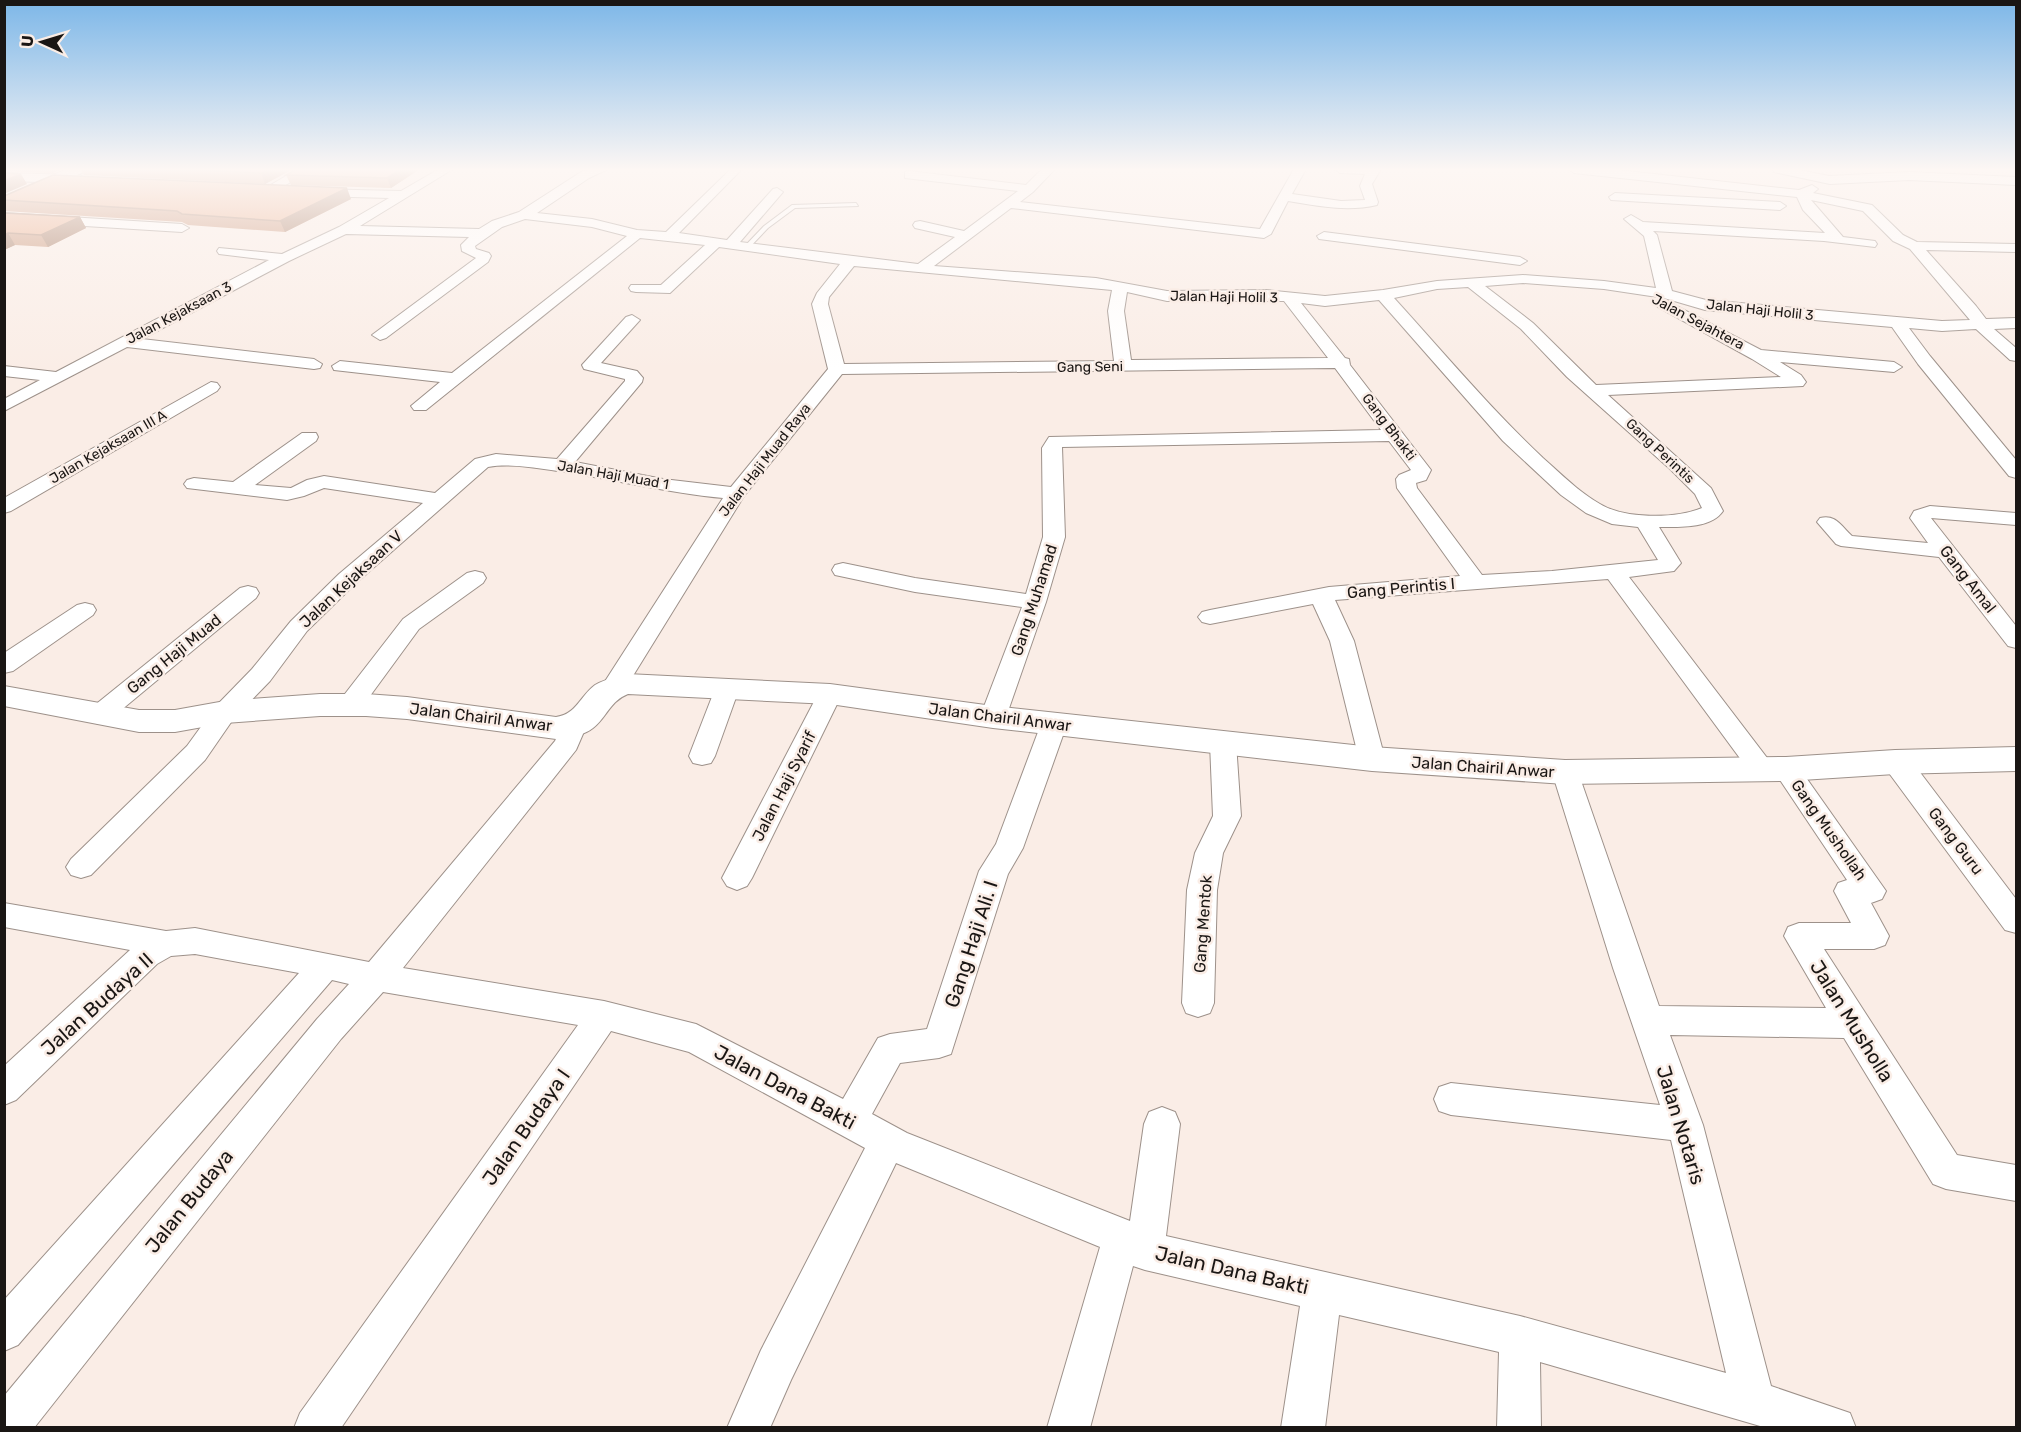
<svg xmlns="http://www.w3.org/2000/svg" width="2021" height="1432" font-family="Rubik,sans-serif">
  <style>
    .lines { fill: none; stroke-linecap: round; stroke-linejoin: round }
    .service-casing { stroke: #9d918a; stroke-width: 2 }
    .minor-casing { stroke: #9d918a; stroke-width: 2 }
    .tertiary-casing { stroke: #9d918a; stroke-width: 2 }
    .service { fill: #fff; fill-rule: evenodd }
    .minor { fill: #fff; fill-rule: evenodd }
    .tertiary { fill: #fff; fill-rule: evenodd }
    .wall { fill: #c79072 }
    .shaded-wall { fill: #a2755c }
    .building { fill: #e7a784; stroke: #a2755c; stroke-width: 1.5 }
    .labels { text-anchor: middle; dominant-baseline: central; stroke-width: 5; stroke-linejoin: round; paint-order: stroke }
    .far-street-label { font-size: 14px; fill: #1a1614; stroke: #faede6 }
    .street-label { font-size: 16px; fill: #1a1614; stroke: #faede6 }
    .near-street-label { font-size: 20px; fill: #1a1614; stroke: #faede6 }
  </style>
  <rect width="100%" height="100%" fill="#faede6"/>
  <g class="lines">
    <g class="service-casing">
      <path id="service" d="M856 203 858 206 795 208 768 228 748 249 743 248 764 226 792 205Z"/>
    </g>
    <g class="minor-casing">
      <path id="minor" d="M298 169H313L272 193H264L262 190Z
        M439 169H453L360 226 479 229 492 221 519 212 581 172 591 169H608L589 178 537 213 592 219 637 230 666 232 731 169H742L679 233 727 240 773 189 777 188 783 192 740 242 918 264 955 237 915 228 913 225 915 222 920 221 964 231 1018 191 905 178V172L909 171 1026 185 1042 169H1055L1033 192 1020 202 1260 229 1294 169H1306L1292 194 1341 201 1365 200 1360 186 1365 174 1340 173 1334 169H1381L1372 184 1378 202 1377 205C1347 212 1318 206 1288 201L1271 234 1264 238 1011 208 934 266 1096 278 1167 291 1266 290 1325 296 1383 290 1437 281 1523 275 1604 281 1656 288 1644 236 1624 219 1631 215 1643 222 1825 233 1803 210 1797 197 1574 173 1568 169H1609L1799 190 1812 185 1818 189 1813 193 1872 205 1903 235 1917 242 2016 244V252L1926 250 1976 306 1986 319 2016 318V328L1994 329 2016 348V361L2010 360 1976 329 1942 331 1909 328 1930 356 2016 460V478L2009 476 1918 364 1892 327 1705 310 1664 298 1604 289 1523 283 1485 286 1533 323 1596 385 1781 377 1752 359 1658 307 1655 304 1663 299 1761 350 1894 362 1902 367 1894 372 1780 362 1801 375 1806 382 1803 386 1608 395 1711 488 1723 511C1711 529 1678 527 1659 527L1681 563 1674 571 1629 577 1774 767 1777 762 1786 759 1795 762 1886 891 1882 899 1871 903 1889 936 1885 945 1874 949H1824L1957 1155 2016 1165V1201L1946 1189 1933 1184 1844 1038 1670 1035 1703 1125 1771 1386 1850 1413 1856 1428H1767L1540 1362 1541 1428H1497L1499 1352 1339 1315 1325 1428H1281L1300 1306 1145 1270 1133 1266 1090 1428H1047L1100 1247 896 1163 791 1380 770 1428H727L761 1350 865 1148 689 1052 611 1031 341 1428H294L300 1413 578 1025 383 992 341 1039 34 1428H4V1396L317 1019 349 984 332 980 18 1345 4 1351V1300L299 973 195 954 171 956 157 964 16 1100 4 1105V1066L130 950 4 927V903L166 931 195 928 369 962 555 741 564 721 573 718 582 721 586 727 576 750 403 968 604 1001 696 1024 843 1099 878 1038 890 1034 927 1029 979 871 996 844 1041 724 1045 718 1054 715 1063 718 1067 724 1023 848 1008 874 951 1054 939 1058 900 1063 872 1114 907 1133 1130 1221 1144 1124 1149 1112 1162 1107 1175 1112 1180 1124 1166 1236 1520 1316 1726 1373 1671 1140 1451 1115 1439 1111 1434 1099 1439 1087 1451 1083 1660 1105 1613 968 1552 772 1555 765 1565 762 1575 765 1578 772 1659 1006 1826 1008 1784 936 1788 927 1799 923H1851L1834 891 1838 883 1847 880 1774 771 1771 776 1762 779 1753 776 1608 579 1335 600 1354 641 1385 759 1381 766 1372 768 1363 766 1359 759 1330 641 1313 604 1210 624 1202 622 1198 617 1202 612 1210 610 1329 587 1460 576 1397 488 1396 479 1399 475 1411 470 1389 441 1062 447 1065 537 1046 602 1006 717 1002 723 993 726 984 723 980 717 1022 607 915 592 835 575 832 570 835 565 843 563 915 578 1026 594 1043 537 1042 448 1049 437 1381 430 1335 368 842 374 744 496 623 692 614 694 605 692 602 686 723 498C667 493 613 479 558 471 535 468 511 463 488 467L355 584 307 631 270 681 234 718 205 760 91 875 81 878 71 875 66 867 71 859 187 746 216 706 252 669 291 621 339 574 423 503 324 488 304 496 287 500 187 488 184 484 187 480 194 478 233 482 302 433H316L318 437 316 441 255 485 291 488 307 480 324 476 435 493 475 459 496 454 557 459 625 381V379L584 369 582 365 626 317 632 315 640 320 601 363 637 371 643 378 642 382 575 462 663 479 731 487 828 369 812 304 817 293 840 264 719 247 670 293 636 292 631 291 629 288 631 285H661L705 245 640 238 426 410H414L411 406 440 382 334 370 332 366 340 361 452 373 627 236 592 227 525 219 502 227 475 246 476 249 489 253 491 256 488 262 386 338 380 340 372 335 476 258 462 251 461 245 469 237 346 234 289 261 142 339 314 359 322 364 320 368 314 369 127 347 4 411V399L40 380 4 376V366L56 372 269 260 219 254 217 251 219 248 282 254 339 227 389 198 315 196 309 192 311 189 401 191ZM1811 200 1863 211 1893 241 1910 249 1970 320 1942 321 1706 300 1672 291 1657 235 1653 231 1824 241 1875 247 1877 244 1875 241 1843 237ZM854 266 1112 290 1108 311 1114 361 844 364 828 304 829 297ZM1468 287 1521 329 1567 377 1670 469 1695 494 1702 508C1676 519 1624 519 1600 504 1579 492 1561 474 1543 458 1490 408 1443 352 1394 298L1437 289ZM1127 292 1167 301H1284L1328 358 1131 360 1124 311ZM1379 300 1503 441 1561 495 1586 513 1612 524 1638 527 1658 560 1552 571 1482 575 1417 488 1416 483 1426 480 1431 470 1350 365 1349 359 1345 358 1301 303 1325 306Z
        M1772 169H1795L1829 176 1909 172 2016 177V185L1909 180 1830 184 1774 172Z
        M4 173 80 175 86 179 80 183 4 181Z
        M1615 193 1780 202 1786 206 1780 210 1611 200 1609 197Z
        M4 213 182 224 189 228 182 232 4 221Z
        M1324 232 1520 257 1527 261 1520 265 1319 239 1317 236Z
        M211 382 217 383 220 387 217 391 11 511 4 513V498Z
        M1930 506 2016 513V525L1931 518 2016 626V648L2008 646 1939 557 1841 546 1836 544 1817 522 1820 518C1836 514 1841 526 1852 536L1928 543 1910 518 1914 511Z
        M475 571 483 573 486 578 483 583 419 629 359 711 350 714 341 711 337 705 341 699 403 619 467 573Z
        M248 586 256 588 259 593 256 598 108 721 99 724 90 721 86 715 90 709 240 588Z
        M85 603 93 605 96 610 93 615 13 671 4 673V653L77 605Z
        M727 681 736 683 739 689 715 756 711 763 702 765 693 763 689 756 715 689 718 683Z
        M830 686 839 688 842 694 752 878 747 886 737 890 727 886 722 878 818 694 821 688Z
        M1223 734 1232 737 1236 743 1241 816 1223 853 1217 890 1214 1003 1210 1013 1198 1017 1186 1013 1182 1003 1187 890 1195 853 1213 816 1210 743 1214 737Z
        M1895 753 1904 755 1919 771 2016 899V933L2005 930 1886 769 1882 762 1886 755Z"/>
    </g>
    <g class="tertiary-casing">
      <path id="tertiary" d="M67 169H86L84 172 4 208V197Z
        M627 674 830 684 993 706 1372 747 1565 760 1786 757 1895 750 2016 747V771L1895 774 1786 781 1565 784 1372 771 993 728 830 704 628 694C610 701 607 717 593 728 583 736 569 737 556 739L407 719 366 716H320L225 723 175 732H139L4 706V686L139 710H175L225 701 320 694H366L407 697 556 717C577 714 580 696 595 685 605 679 616 677 627 674Z"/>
    </g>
    <use href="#service" class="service"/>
    <use href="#minor" class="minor"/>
    <use href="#tertiary" class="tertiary"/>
  </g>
  <path class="wall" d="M4 169H62L52 173 4 171Z
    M80 169H293L265 184 84 175Z
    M420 169 391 188 291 185 286 175Z
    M4 196 351 199 285 232 188 225 182 222 4 211Z
    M4 213 80 217 86 228 48 247 15 245 4 250Z"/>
  <path class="shaded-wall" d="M50 169H62L52 173Z
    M269 169H293L265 184 261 173Z
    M401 169H420L391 188 387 178Z
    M21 174 27 184 4 194V181Z
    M347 188 351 199 285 232 280 221Z
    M80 217 86 228 48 247 41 235Z
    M8 233 15 245 4 250V235Z"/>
  <path class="building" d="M173 169H269L261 173Z
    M296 169H401L387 178 286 175Z
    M4 173 21 174 4 181Z
    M53 175 347 188 280 221 182 214 177 211 4 200V196Z
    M4 213 80 217 41 235 8 233 4 235Z"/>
  <linearGradient id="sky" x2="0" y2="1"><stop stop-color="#7db7e8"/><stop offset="0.46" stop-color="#fdf7f4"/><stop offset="1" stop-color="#fdf7f4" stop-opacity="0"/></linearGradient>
  <rect width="2021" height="369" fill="url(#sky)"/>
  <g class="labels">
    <g class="far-street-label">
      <text transform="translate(1224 297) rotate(1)">Jalan Haji Holil 3</text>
      <text transform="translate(1760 310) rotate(6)">Jalan Haji Holil 3</text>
      <text transform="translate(179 313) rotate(-28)">Jalan Kejaksaan 3</text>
      <text transform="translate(1698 322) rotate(28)">Jalan Sejahtera</text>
      <text transform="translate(1090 367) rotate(-1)">Gang Seni</text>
      <text transform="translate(1389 427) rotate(53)">Gang Bhakti</text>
      <text transform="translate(108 447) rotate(-30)">Jalan Kejaksaan III A</text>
      <text transform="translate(1660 451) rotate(43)">Gang Perintis</text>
      <text transform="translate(765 460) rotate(-52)">Jalan Haji Muad Raya</text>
      <text transform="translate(613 475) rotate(10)">Jalan Haji Muad 1</text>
    </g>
    <g class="street-label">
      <text transform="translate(351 579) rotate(-43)">Jalan Kejaksaan V</text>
      <text transform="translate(1968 579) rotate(52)">Gang Amal</text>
      <text transform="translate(1401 588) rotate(-5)">Gang Perintis I</text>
      <text transform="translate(1034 600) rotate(-72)">Gang Muhamad</text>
      <text transform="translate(174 654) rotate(-39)">Gang Haji Muad</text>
      <text transform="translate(481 717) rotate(7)">Jalan Chairil Anwar</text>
      <text transform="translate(1000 717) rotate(7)">Jalan Chairil Anwar</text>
      <text transform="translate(1483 767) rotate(4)">Jalan Chairil Anwar</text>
      <text transform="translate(784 786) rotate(-63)">Jalan Haji Syarif</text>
      <text transform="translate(1829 830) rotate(55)">Gang Mushollah</text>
      <text transform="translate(1956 841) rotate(53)">Gang Guru</text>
      <text transform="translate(1203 924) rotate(-86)">Gang Mentok</text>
    </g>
    <g class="near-street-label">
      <text transform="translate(971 944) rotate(-72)">Gang Haji Ali. I</text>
      <text transform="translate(97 1004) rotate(-42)">Jalan Budaya II</text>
      <text transform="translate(1852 1021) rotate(58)">Jalan Musholla</text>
      <text transform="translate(785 1087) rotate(28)">Jalan Dana Bakti</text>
      <text transform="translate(1681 1125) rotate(73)">Jalan Notaris</text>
      <text transform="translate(526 1127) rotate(-55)">Jalan Budaya I</text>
      <text transform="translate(189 1201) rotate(-51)">Jalan Budaya</text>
      <text transform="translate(1232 1270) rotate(13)">Jalan Dana Bakti</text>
    </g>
  </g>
  <rect width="2021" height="1432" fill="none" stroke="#1a1614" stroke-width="12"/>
  <g transform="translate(42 42) rotate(274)" stroke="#faede6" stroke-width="4.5" paint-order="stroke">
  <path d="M0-4.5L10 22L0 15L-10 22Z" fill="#1a1614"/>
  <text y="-9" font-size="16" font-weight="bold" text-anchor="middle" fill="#1a1614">U</text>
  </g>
</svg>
